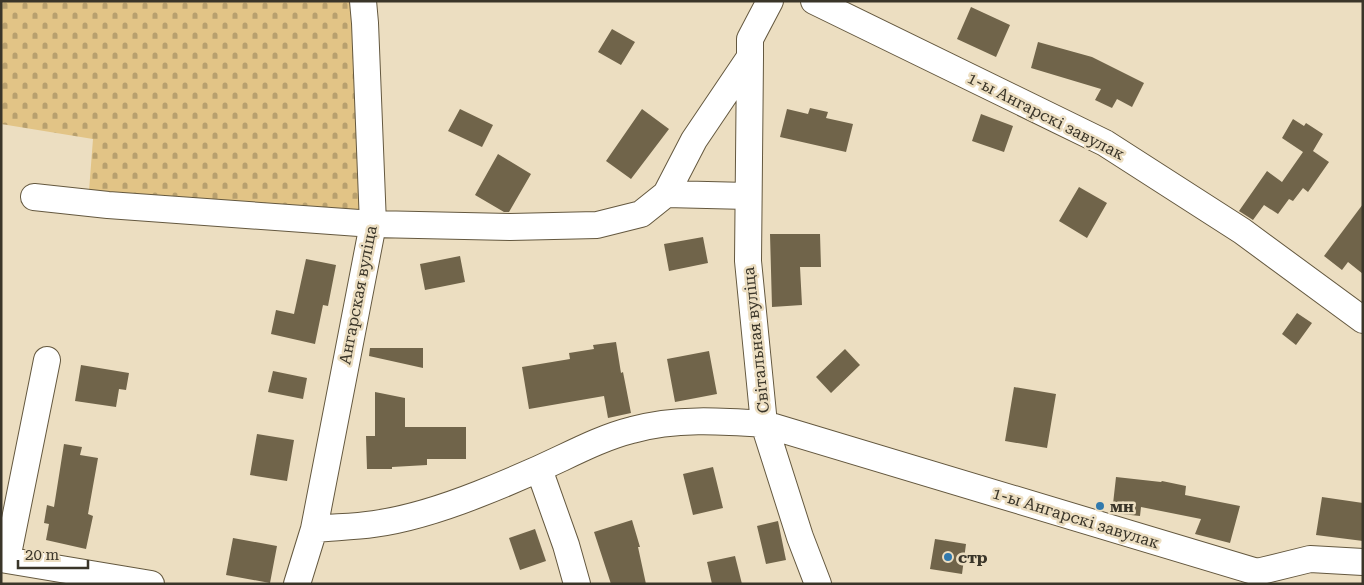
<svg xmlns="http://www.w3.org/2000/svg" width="1364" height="585" font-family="'Roboto Serif',serif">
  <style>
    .cemetery { fill: url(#cemetery-stones) }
    .building { fill: #70644a }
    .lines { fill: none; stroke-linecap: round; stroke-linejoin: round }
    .minor-casing { stroke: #64583f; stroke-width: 28 }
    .minor { stroke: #fff; stroke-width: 26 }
    .poi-dot { fill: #3179ad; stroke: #ecdec1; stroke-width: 2 }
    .labels { text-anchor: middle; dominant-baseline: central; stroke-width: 5; stroke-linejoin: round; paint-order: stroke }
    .street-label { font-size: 16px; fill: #3a3529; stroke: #ecdec1 }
    .poi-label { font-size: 16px; font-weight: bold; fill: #3a3529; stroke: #ecdec1; text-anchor: start }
  </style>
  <defs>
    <pattern id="cemetery-stones" width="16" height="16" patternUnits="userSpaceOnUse" patternTransform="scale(1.25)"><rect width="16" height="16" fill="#e2c486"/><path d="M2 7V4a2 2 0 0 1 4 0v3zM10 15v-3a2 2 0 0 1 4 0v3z" fill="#b8a06e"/></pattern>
  </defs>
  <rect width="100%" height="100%" fill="#ecdec1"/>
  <path class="cemetery" d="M1 1H351L363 210 89 191 93 139 1 124Z"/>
  <path class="building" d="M971 7 1010 25 996 57 957 39Z
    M612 29 635 42 621 65 598 52Z
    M1038 42 1092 57 1144 83 1132 107 1117 99 1112 108 1095 100 1101 89 1031 68Z
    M810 108 828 112 826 118 853 124 846 152 780 137 787 109 808 114Z
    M460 109 493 125 482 147 448 131Z
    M642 109 669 129 631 179 606 161Z
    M981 114 1013 126 1004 152 972 141Z
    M1293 119 1304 126 1306 123 1323 134 1313 151 1329 162 1308 192 1303 188 1293 201 1289 199 1278 214 1264 205 1253 220 1239 211 1267 171 1282 182 1303 152 1282 138Z
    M498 154 531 174 509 212H504L475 195Z
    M1079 187 1107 203 1087 238 1059 221Z
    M1363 204V274L1348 262 1342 270 1324 256Z
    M770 234H820L821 267H800L802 305 772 307Z
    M703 237 708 263 669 271 664 244Z
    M460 256 465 282 425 290 420 264Z
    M306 259 336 265 328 306 323 305 315 344 271 334 276 310 294 314Z
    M1297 313 1312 323 1296 345 1282 334Z
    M616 342 621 373 623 372 631 413 608 418 604 396 529 409 522 367 570 359 569 353 594 349 593 345Z
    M370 348H423V368L369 356Z
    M845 349 860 365 831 393 816 377Z
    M709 351 717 394 675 402 667 359Z
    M81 365 129 373 126 390 119 389 116 407 75 401Z
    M273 371 307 378 303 399 268 392Z
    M1014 387 1056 394 1047 448 1005 441Z
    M375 392 405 398V427H466V459H427V465L392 467V469H367L366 436H375Z
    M257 434 294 440 287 481 250 475Z
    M64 444 82 447 80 455 98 458 88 514 93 516 86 549 46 540 49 524 44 523 47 505 54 507Z
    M713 467 723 508 693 515 683 474Z
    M1116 477 1161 482 1162 481 1186 486 1185 495 1240 506 1230 543 1195 534 1201 519 1141 507 1140 516 1112 513Z
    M1322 497 1363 503V541L1316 535Z
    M632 520 640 547H638L646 584H611L594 532Z
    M778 521 786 560 766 564 757 526Z
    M535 529 546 561 520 570 509 538Z
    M233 538 277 546 270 583 226 575Z
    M935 539 966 544 962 574 930 569Z
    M735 556 742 584H712L707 562Z"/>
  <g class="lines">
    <g class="minor-casing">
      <path id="minor" d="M814 1 1105 143 1242 231 1363 320
        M666 194 748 196
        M34 197 108 205 373 224 510 227 597 225 641 214 666 194 694 140 750 57
        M764 424 1257 572 1310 559 1363 562
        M764 424 800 537 818 584
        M539 469 566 545 577 584
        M314 529C334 527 354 527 374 524 410 519 446 507 479 494 507 483 535 471 562 458 585 447 608 436 632 430 675 418 721 421 764 424L748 261 750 57V39L770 1
        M1 559 151 584
        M7 559 47 360
        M297 584 314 529 373 224 365 23 363 1"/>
    </g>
    <use href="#minor" class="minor"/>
  </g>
  <g class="poi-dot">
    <circle cx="1100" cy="506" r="5"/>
    <circle cx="948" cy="557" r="5"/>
  </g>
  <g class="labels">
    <g class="street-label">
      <text transform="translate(1046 116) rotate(27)">1-ы Ангарскі завулак</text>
      <text transform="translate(358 295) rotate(-79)">Ангарская вуліца</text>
      <text transform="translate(756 340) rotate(-96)">Світальная вуліца</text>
      <text transform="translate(1076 518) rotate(17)">1-ы Ангарскі завулак</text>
    </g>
    <g class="poi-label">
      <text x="1110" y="506">мн</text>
      <text x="958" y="557">стр</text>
    </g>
  </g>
  <rect width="1364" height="585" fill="none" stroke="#3a3529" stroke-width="5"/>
  <path d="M18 560v8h70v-8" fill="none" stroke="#3a3529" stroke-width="2.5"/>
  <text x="25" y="560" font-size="15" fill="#3a3529" stroke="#ecdec1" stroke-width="4" paint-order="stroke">20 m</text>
</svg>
